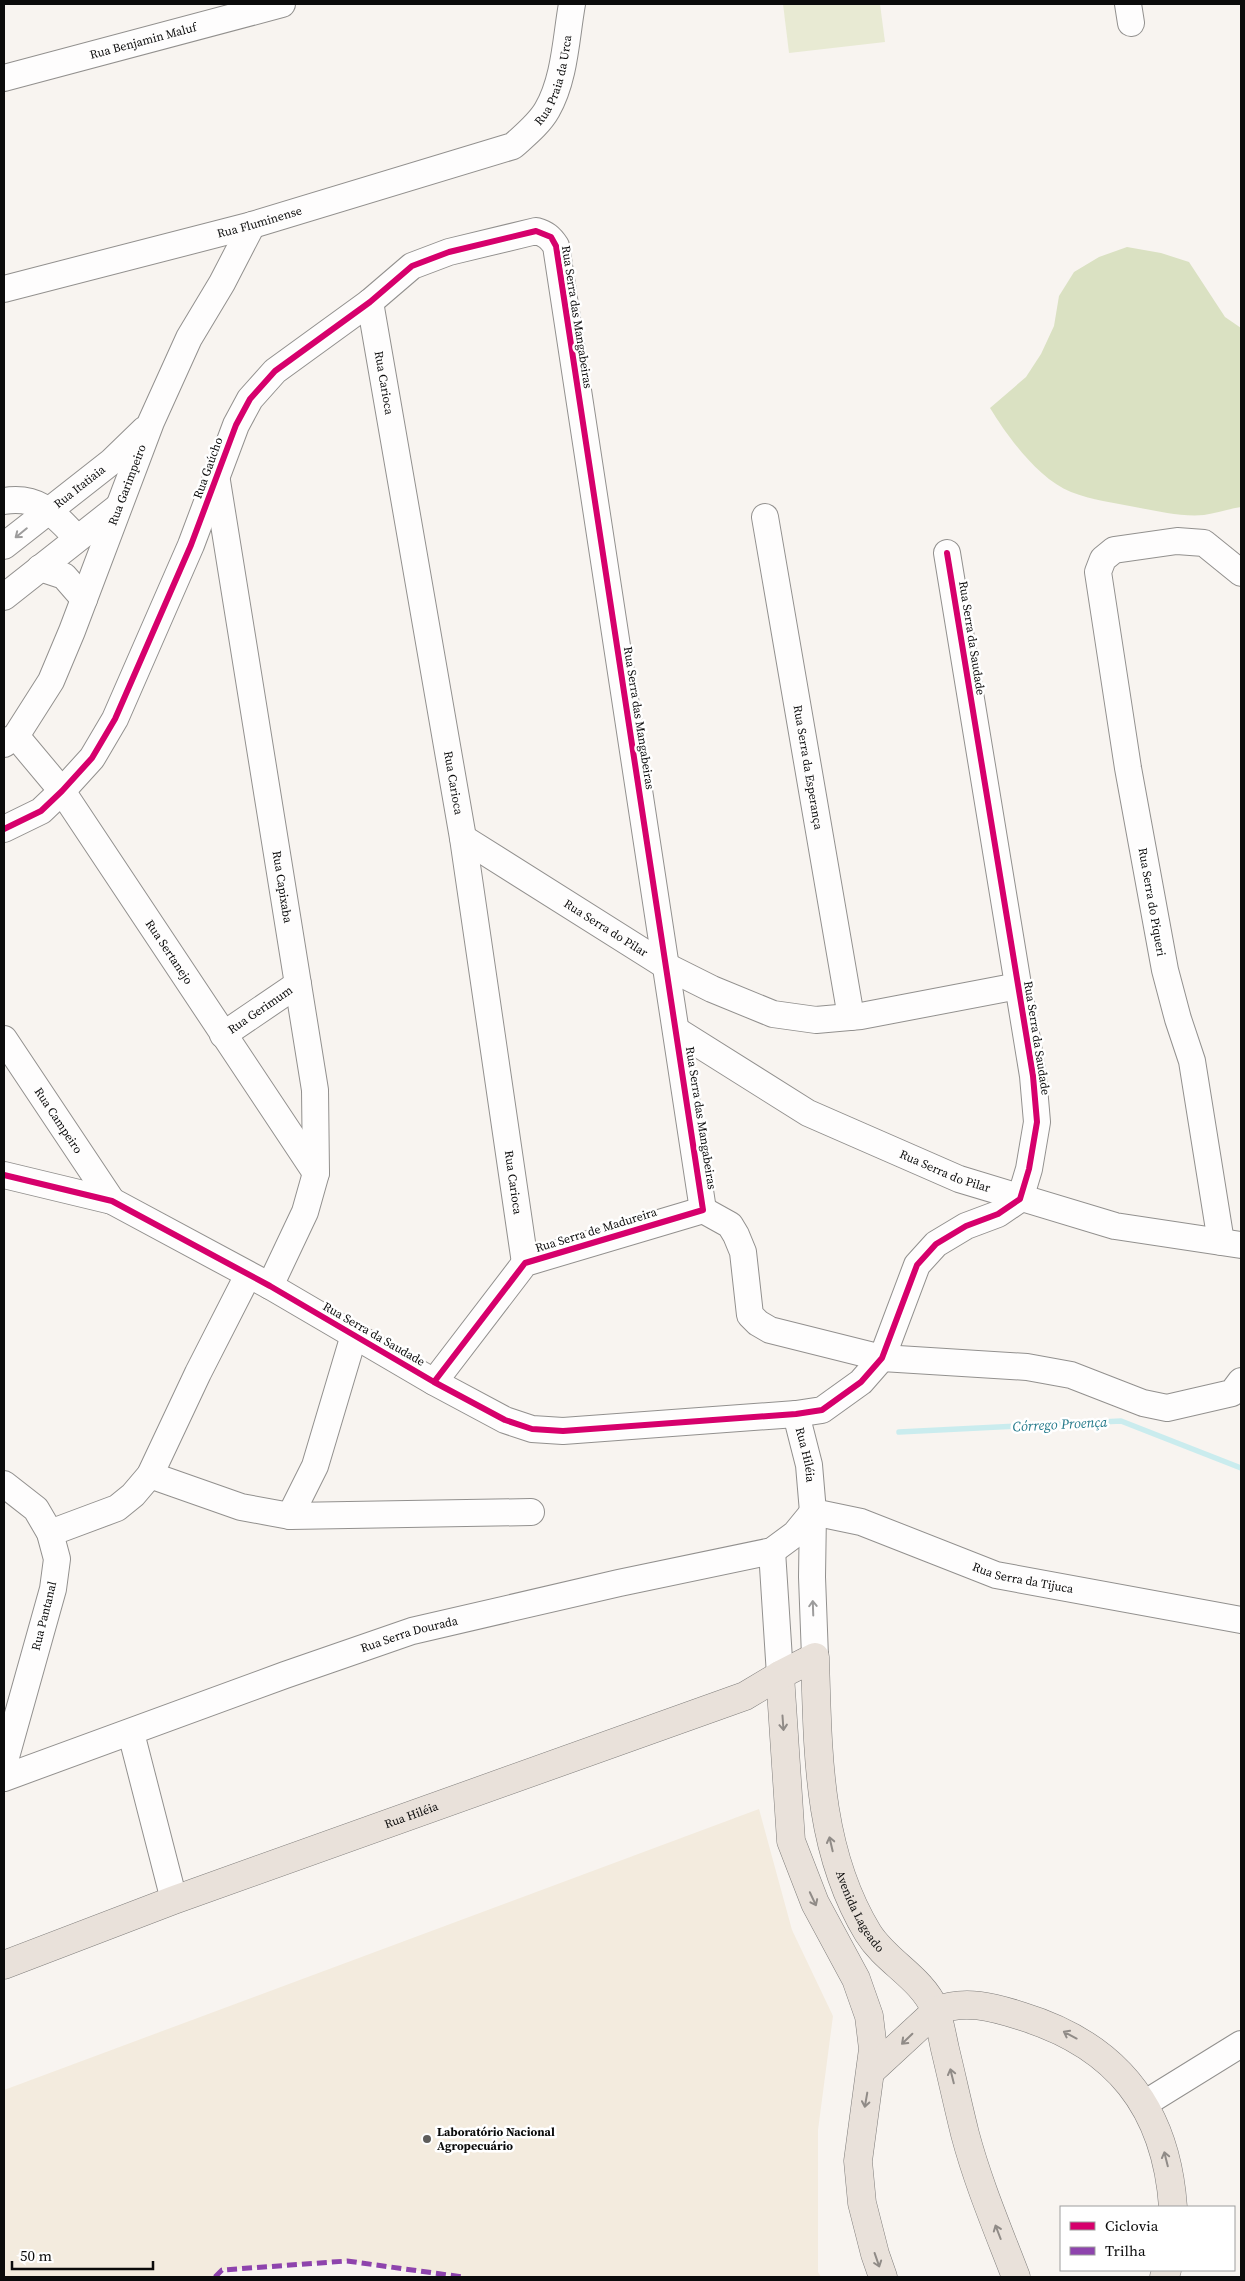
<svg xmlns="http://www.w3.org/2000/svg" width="1245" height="2281" font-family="'Source Serif 4',serif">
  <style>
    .farmland { fill: #f3ebde }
    .green { fill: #e8ead3 }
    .forest { fill: #dae1c2 }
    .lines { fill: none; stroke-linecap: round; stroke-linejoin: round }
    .stream { stroke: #caecee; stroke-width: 5.5 }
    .minor-casing { stroke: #92908e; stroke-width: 28 }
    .major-casing { stroke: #7f7d7b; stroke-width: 29 }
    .minor { stroke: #fefdfd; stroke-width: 26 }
    .major { stroke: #e9e1da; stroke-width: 28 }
    .quiet { stroke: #8e44ad; stroke-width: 5; stroke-dasharray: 10 5; stroke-linecap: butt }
    .cycleway-casing { stroke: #fff; stroke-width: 9 }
    .cycleway { stroke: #d6006c; stroke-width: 6 }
    .oneway { stroke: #9d9c9c }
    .oneway2 { stroke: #908b87 }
    .poi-dot { fill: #5e5d5b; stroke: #fff; stroke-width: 2 }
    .labels { text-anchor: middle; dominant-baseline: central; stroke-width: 5; stroke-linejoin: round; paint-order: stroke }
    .street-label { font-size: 12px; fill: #0b0b0b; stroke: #fff }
    .poi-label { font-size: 12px; font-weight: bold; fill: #0b0b0b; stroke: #fff; text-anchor: start }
    .water-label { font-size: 14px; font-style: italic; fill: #267b8c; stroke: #fff }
  </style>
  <rect width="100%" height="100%" fill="#f8f4f0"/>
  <path class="farmland" d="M759 1809 792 1930 833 2016 818 2130V2272L821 2277H463L347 2261 222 2270 215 2277H4V2090Z"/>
  <path class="green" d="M783 4H880L885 42 789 53Z"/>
  <path class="forest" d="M1127 247 1161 253 1189 262 1225 317 1241 328V507C1229 509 1216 513 1204 515 1181 517 1157 511 1135 507 1114 503 1092 500 1071 492 1038 479 1008 437 990 408L1026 377 1041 354 1054 326 1059 296 1074 272 1099 257Z"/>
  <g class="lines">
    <path class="stream" d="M899 1432 1121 1421 1241 1468"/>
    <g class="minor-casing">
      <g id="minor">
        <path d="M1128 4 1131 23"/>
        <path id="s1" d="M4 78 282 4"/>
        <path id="s2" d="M4 289 252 225 513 146C525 135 539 124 547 110 565 79 566 37 572 4"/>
        <path id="s3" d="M370 302 463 838 525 1263"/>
        <path id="s4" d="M217 481 315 1090 316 1173 305 1212 270 1286"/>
        <path d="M4 501C39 495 55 515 77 538"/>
        <path id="s5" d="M765 517 851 1017"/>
        <path id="s6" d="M4 546 111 462 144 430"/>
        <path d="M40 568 64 576 84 599"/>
        <path d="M4 597 118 507"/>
        <path id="s7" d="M16 736 62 791 316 1173"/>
        <path id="s8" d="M4 744 16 736 51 681 72 631 151 422 189 338 222 283 252 225"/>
        <path d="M4 829 41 811 62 791 92 758 115 719 191 545 236 425 250 399 275 371 370 302 412 266 449 252 536 231C546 234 550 237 556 246L703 1210"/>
        <path id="s9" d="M463 838 666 966 712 989 773 1014 816 1020 861 1016 1018 986"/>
        <path id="s10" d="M676 1030 808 1113 959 1179 1115 1226 1241 1245"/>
        <path id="s11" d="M223 1035 298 984"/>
        <path id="s12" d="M4 1039 112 1201"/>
        <path d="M4 1175 112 1201 270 1286 434 1382 505 1420 532 1429 563 1431 796 1414 822 1410 861 1382 882 1358 917 1265 936 1244 966 1226 998 1214 1020 1199 1029 1169 1037 1122 1033 1076 947 553"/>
        <path d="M703 1210 730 1225 736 1235 743 1252 750 1315 758 1323 770 1330 882 1358 1027 1367 1071 1375 1143 1403 1167 1408 1232 1393 1241 1381"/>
        <path d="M1221 1242 1192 1061 1178 1019 1165 970 1128 768 1098 572 1103 559 1114 550 1177 541 1204 543 1241 573"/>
        <path d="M434 1382 525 1263 703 1210"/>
        <path id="s13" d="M796 1414 809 1465 813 1512 812 1577 815 1657"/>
        <path d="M150 1475 241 1507 290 1516 531 1512"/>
        <path d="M4 1484 36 1509 50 1533 57 1559 53 1589 4 1764"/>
        <path id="s14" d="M813 1512 861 1522 996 1575 1241 1620"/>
        <path d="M290 1516 315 1466 354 1335"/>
        <path d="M50 1533 117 1508 133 1495 150 1475 198 1373 248 1275"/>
        <path d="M772 1551 780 1675"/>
        <path d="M131 1733 174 1900"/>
        <path id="s15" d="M4 1778 285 1675 412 1631 619 1583 772 1551 795 1534 813 1512"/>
        <path d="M1144 2104 1241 2044"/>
      </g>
    </g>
    <g class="major-casing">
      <g id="major">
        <path d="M780 1675 791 1841 815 1903 856 1979 869 2016 873 2049 858 2161 862 2203 875 2254 883 2277"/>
        <path id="s16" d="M4 1965 174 1900 745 1696 780 1675 815 1657C818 1752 817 1849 868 1933 886 1962 921 1977 935 2009 940 2021 942 2036 945 2049 952 2078 958 2106 965 2134 978 2183 998 2230 1016 2277"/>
        <path d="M871 2071 936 2011C964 1999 993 2007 1021 2016 1116 2045 1166 2107 1173 2207"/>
        <path d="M1164 2277 1167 2270"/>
      </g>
    </g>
    <use href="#minor" class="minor"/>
    <use href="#major" class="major"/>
    <path class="quiet" d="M215 2277 222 2270 347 2261 463 2277"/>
    <g class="cycleway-casing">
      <path id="cycleway" d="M4 829 41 811 62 791 92 758 115 719 191 545 236 425 250 399 275 371 370 302 412 266 449 252 536 231 551 237 556 246 703 1210 525 1263 434 1382
        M4 1175 112 1201 270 1286 434 1382 505 1420 532 1429 563 1431 796 1414 822 1410 861 1382 882 1358 917 1265 936 1244 966 1226 998 1214 1020 1199 1029 1169 1037 1122 1033 1076 947 553"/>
    </g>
    <use href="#cycleway" class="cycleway"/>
  </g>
  <defs><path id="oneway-shaft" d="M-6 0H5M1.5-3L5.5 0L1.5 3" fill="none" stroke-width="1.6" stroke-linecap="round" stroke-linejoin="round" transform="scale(1.25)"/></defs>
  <g class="oneway">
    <use href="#oneway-shaft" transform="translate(21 533) rotate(141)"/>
    <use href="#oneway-shaft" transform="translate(813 1608) rotate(-92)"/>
  </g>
  <g class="oneway2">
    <use href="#oneway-shaft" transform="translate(783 1723) rotate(86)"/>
    <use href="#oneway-shaft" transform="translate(831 1844) rotate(-103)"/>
    <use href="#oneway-shaft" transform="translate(813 1899) rotate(65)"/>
    <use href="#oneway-shaft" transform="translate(1070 2035) rotate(-152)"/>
    <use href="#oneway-shaft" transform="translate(907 2039) rotate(136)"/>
    <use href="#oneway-shaft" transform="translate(952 2076) rotate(-104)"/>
    <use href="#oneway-shaft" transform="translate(866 2100) rotate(100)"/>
    <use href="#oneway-shaft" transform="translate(1166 2159) rotate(-104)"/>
    <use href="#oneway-shaft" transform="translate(998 2232) rotate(-111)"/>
    <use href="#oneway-shaft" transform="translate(877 2260) rotate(71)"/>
  </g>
  <circle class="poi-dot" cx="427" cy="2139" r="5"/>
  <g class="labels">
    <g class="street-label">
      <text stroke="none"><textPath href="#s1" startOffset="144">Rua Benjamin Maluf</textPath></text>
      <text stroke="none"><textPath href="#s2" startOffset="609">Rua Praia da Urca</textPath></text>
      <text stroke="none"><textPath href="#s2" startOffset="264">Rua Fluminense</textPath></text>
      <text transform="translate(577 317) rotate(81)">Rua Serra das Mangabeiras</text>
      <text stroke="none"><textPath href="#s3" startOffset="82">Rua Carioca</textPath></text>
      <text transform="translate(208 468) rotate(-70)">Rua Gaúcho</text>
      <text stroke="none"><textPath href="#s8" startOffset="290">Rua Garimpeiro</textPath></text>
      <text stroke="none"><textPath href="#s6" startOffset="96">Rua Itatiaia</textPath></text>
      <text transform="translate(972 638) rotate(81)">Rua Serra da Saudade</text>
      <text transform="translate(639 718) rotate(81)">Rua Serra das Mangabeiras</text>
      <text stroke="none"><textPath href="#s5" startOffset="254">Rua Serra da Esperança</textPath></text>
      <text stroke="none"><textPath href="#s3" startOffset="488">Rua Carioca</textPath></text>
      <text stroke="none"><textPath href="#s4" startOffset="411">Rua Capixaba</textPath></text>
      <text transform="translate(1152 902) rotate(80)">Rua Serra do Piqueri</text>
      <text stroke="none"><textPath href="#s9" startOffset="169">Rua Serra do Pilar</textPath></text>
      <text stroke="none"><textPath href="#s7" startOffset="265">Rua Sertanejo</textPath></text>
      <text stroke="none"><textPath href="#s11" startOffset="45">Rua Gerimum</textPath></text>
      <text transform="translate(1037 1038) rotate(81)">Rua Serra da Saudade</text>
      <text transform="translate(701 1118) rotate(81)">Rua Serra das Mangabeiras</text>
      <text stroke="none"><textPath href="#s12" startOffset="98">Rua Campeiro</textPath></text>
      <text stroke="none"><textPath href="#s10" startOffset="305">Rua Serra do Pilar</textPath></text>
      <text stroke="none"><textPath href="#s3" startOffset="892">Rua Carioca</textPath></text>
      <text transform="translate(596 1230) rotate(-17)">Rua Serra de Madureira</text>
      <text transform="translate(374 1334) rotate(30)">Rua Serra da Saudade</text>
      <text stroke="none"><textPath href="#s13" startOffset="42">Rua Hiléia</textPath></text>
      <text stroke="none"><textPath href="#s14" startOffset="221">Rua Serra da Tijuca</textPath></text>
      <text transform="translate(44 1616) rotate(-76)">Rua Pantanal</text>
      <text stroke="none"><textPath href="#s15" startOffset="430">Rua Serra Dourada</textPath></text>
      <text stroke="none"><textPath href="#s16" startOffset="434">Rua Hiléia</textPath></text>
      <text stroke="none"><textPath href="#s16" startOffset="1130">Avenida Lageado</textPath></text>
    </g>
    <g class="poi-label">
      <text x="437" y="2132">Laboratório Nacional<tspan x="437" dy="14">Agropecuário</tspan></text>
    </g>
    <g class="water-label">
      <text transform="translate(1060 1424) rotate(-3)">Córrego Proença</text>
    </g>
  </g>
  <rect width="1245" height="2281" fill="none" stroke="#0b0b0b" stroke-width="10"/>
  <rect x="1060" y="2206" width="175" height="65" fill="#ffffff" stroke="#9d9d9d"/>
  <rect x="1070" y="2222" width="25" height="8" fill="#d6006c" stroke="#9d9d9d"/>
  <text x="1105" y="2231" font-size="15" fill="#0b0b0b">Ciclovia</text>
  <rect x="1070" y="2247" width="25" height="8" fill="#8e44ad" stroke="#9d9d9d"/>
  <text x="1105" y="2256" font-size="15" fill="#0b0b0b">Trilha</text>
  <path d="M12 2261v8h141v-8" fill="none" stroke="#0b0b0b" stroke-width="2.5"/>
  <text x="20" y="2261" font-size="15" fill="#0b0b0b" stroke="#ffffff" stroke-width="4" paint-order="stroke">50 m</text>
</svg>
